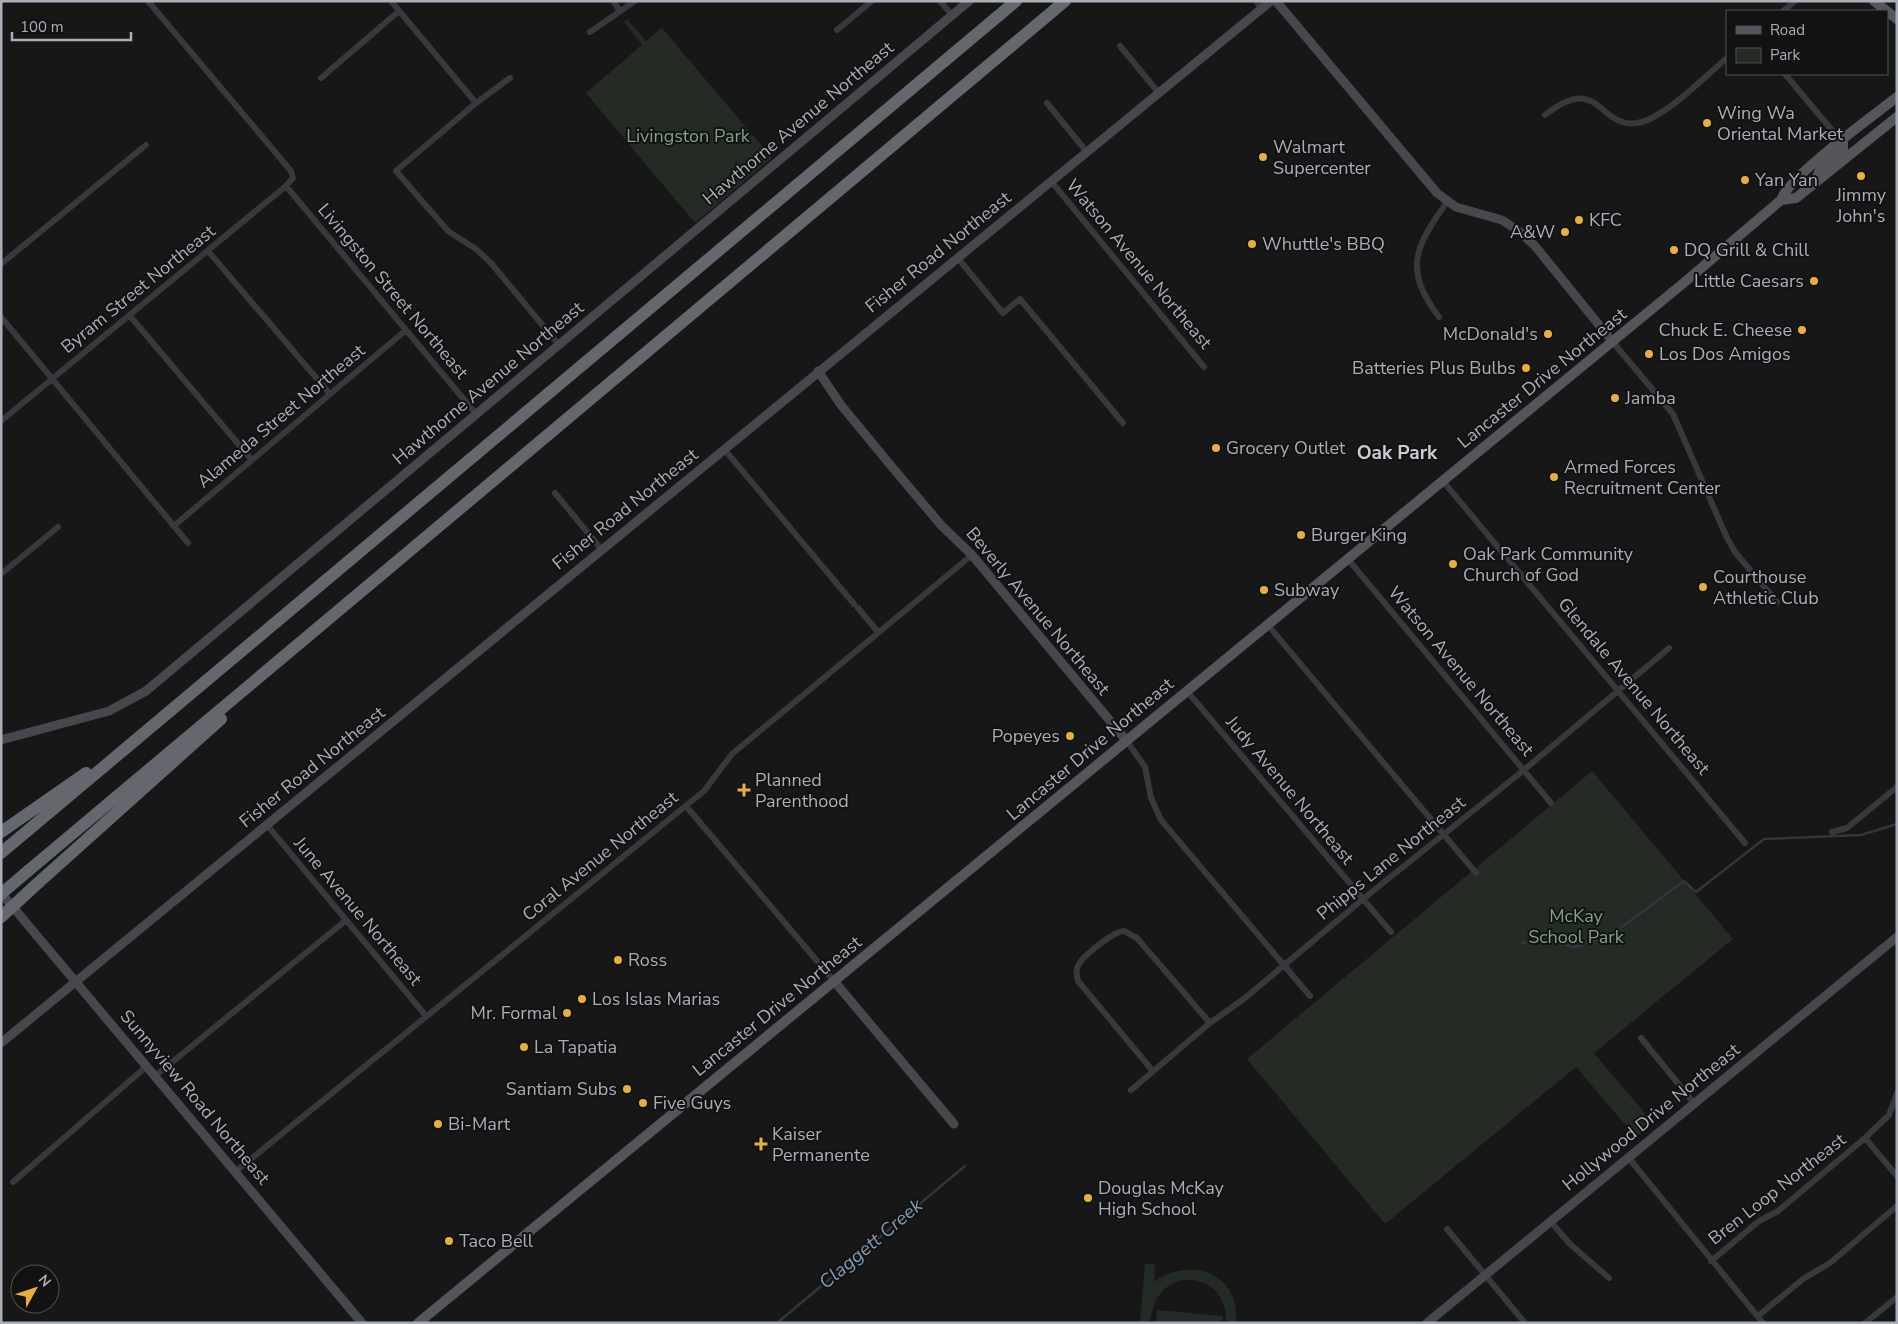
<svg xmlns="http://www.w3.org/2000/svg" width="1898" height="1324" font-family="'Nunito Sans',sans-serif">
  <style>
    .green { fill: #232b24 }
    .lines { fill: none; stroke-linecap: round; stroke-linejoin: round }
    .stream { stroke: #2f373e; stroke-width: 2.5 }
    .street { stroke: #38393d; stroke-width: 6 }
    .secondary { stroke: #46484d; stroke-width: 9 }
    .primary { stroke: #54565c; stroke-width: 10 }
    .highway { stroke: #64676e; stroke-width: 12 }
    .highway-bridge { stroke: #64676e; stroke-width: 12 }
    .poi-dot { fill: #e9af3e; stroke: #121213; stroke-width: 2 }
    .labels { text-anchor: middle; dominant-baseline: central; stroke-width: 4; stroke-linejoin: round; paint-order: stroke }
    .poi-label { font-size: 18px; fill: #a9aeb8; stroke: #121213; text-anchor: start }
    .street-label { font-size: 18px; fill: #a9aeb8; stroke: #121213 }
    .park-label { font-size: 18px; fill: #81a283; stroke: #121213 }
    .neighbourhood-label { font-size: 19px; font-weight: bold; fill: #cacdd4; stroke: #121213 }
    .water-label { font-size: 19px; font-style: italic; fill: #829bb1; stroke: #121213 }
  </style>
  <rect width="100%" height="100%" fill="#171718"/>
  <path class="green" d="M627 19 646 41 662 28 772 158 695 223 586 93 642 45 624 22Z
    M1592 771 1733 939 1594 1053 1653 1123 1636 1137 1576 1067 1385 1224 1247 1059Z
    M1145 1264H1155L1154 1282C1191 1255 1240 1273 1236 1323H1226C1230 1272 1156 1259 1150 1323H1140Z
    M1157 1310 1223 1316 1222 1323H1156Z"/>
  <g class="lines">
    <path class="stream" d="M1522 943 1539 939 1575 947 1611 935 1684 881 1696 892 1764 839 1861 835 1897 824
      M777 1323 965 1166"/>
    <path class="street" d="M391 1 476 103
      M613 1 620 11
      M940 1 952 15
      M1256 1 1261 8
      M1783 11 1795 1
      M837 30 872 1
      M590 32 635 1
      M1120 46 1158 92
      M1785 74 1841 141
      M321 78 399 11
      M510 78 476 103 396 171 448 231 476 249 491 263 559 345
      M1047 103 1086 151
      M1545 115C1600 71 1598 129 1637 123 1663 120 1706 75 1727 58
      M1051 181 1204 367
      M286 186 476 414
      M208 251 330 394
      M957 257 1003 313 1020 299 1123 423
      M1 264 146 145
      M130 316 251 459
      M1 317 188 543
      M1439 317C1403 269 1415 247 1447 202
      M1612 341 1673 414 1727 538 1735 552 1777 602
      M1 421 286 186 293 178 291 171 148 1
      M724 449 854 604
      M1442 480 1745 843
      M555 493 602 550
      M175 525 406 330
      M1347 558 1551 803
      M1 574 58 527
      M858 608 878 632
      M1267 624 1476 873
      M1186 690 1391 932
      M1126 740 1145 767 1151 798 1161 820 1310 996
      M686 806 834 981
      M267 825 426 1016
      M1832 832 1847 828 1897 787
      M1641 1038 1694 1103
      M1152 1070 1078 981C1077 976 1075 971 1078 966 1082 956 1113 932 1124 931L1137 938 1210 1023
      M155 1076 345 921
      M1131 1090 1210 1023 1245 998 1363 899 1524 770 1669 648
      M1865 1138 1897 1176
      M1628 1157 1763 1323
      M236 1171 704 791 732 754 972 555
      M13 1182 147 1066
      M1550 1221 1570 1244 1609 1278
      M1447 1229 1525 1323
      M1711 1261 1759 1221 1778 1211 1865 1138 1889 1115 1897 1093
      M1758 1316 1803 1279 1830 1263 1897 1206
      M1865 1323 1897 1297"/>
    <path class="secondary" d="M1276 1 1437 193 1456 207 1502 220 1520 232 1535 246 1612 341
      M818 371 841 405 892 467 941 525 972 555 1126 740
      M1 740 109 711 146 691 969 1
      M1 893 362 1323
      M834 981 954 1124
      M1 1043 1271 1
      M1427 1323 1897 937"/>
    <path class="primary" d="M1874 1 1897 19
      M1815 181 1821 168 1843 148V143
      M1781 200 1796 198 1897 117
      M418 1323 1686 281 1781 200C1789 176 1873 116 1897 97"/>
    <path class="highway" d="M1 832 86 773
      M1 853 1016 1
      M28 871 1065 1
      M38 883 221 719"/>
    <path class="highway-bridge" d="M1 894 28 871
      M1 917 38 883"/>
  </g>
  <g class="poi-dot">
    <circle cx="1707" cy="123" r="5"/>
    <circle cx="1263" cy="157" r="5"/>
    <circle cx="1861" cy="176" r="5"/>
    <circle cx="1745" cy="180" r="5"/>
    <circle cx="1579" cy="220" r="5"/>
    <circle cx="1565" cy="232" r="5"/>
    <circle cx="1252" cy="244" r="5"/>
    <circle cx="1674" cy="250" r="5"/>
    <circle cx="1814" cy="281" r="5"/>
    <circle cx="1802" cy="330" r="5"/>
    <circle cx="1548" cy="334" r="5"/>
    <circle cx="1649" cy="354" r="5"/>
    <circle cx="1526" cy="368" r="5"/>
    <circle cx="1615" cy="398" r="5"/>
    <circle cx="1216" cy="448" r="5"/>
    <circle cx="1554" cy="477" r="5"/>
    <circle cx="1301" cy="535" r="5"/>
    <circle cx="1453" cy="564" r="5"/>
    <circle cx="1703" cy="587" r="5"/>
    <circle cx="1264" cy="590" r="5"/>
    <circle cx="1070" cy="736" r="5"/>
    <path d="M741.5 782.5h5v5h5v5h-5v5h-5v-5h-5v-5h5z"/>
    <circle cx="618" cy="960" r="5"/>
    <circle cx="582" cy="999" r="5"/>
    <circle cx="567" cy="1013" r="5"/>
    <circle cx="524" cy="1047" r="5"/>
    <circle cx="627" cy="1089" r="5"/>
    <circle cx="643" cy="1103" r="5"/>
    <circle cx="438" cy="1124" r="5"/>
    <path d="M758.5 1136.5h5v5h5v5h-5v5h-5v-5h-5v-5h5z"/>
    <circle cx="1088" cy="1198" r="5"/>
    <circle cx="449" cy="1241" r="5"/>
  </g>
  <g class="labels">
    <g class="poi-label">
      <text x="1717" y="113">Wing Wa<tspan x="1717" dy="21">Oriental Market</tspan></text>
      <text x="1273" y="147">Walmart<tspan x="1273" dy="21">Supercenter</tspan></text>
      <text x="1755" y="180">Yan Yan</text>
      <text x="1861" y="195" text-anchor="middle">Jimmy<tspan x="1861" dy="21">John's</tspan></text>
      <text x="1589" y="220">KFC</text>
      <text x="1555" y="232" text-anchor="end">A&amp;W</text>
      <text x="1262" y="244">Whuttle's BBQ</text>
      <text x="1684" y="250">DQ Grill &amp; Chill</text>
      <text x="1804" y="281" text-anchor="end">Little Caesars</text>
      <text x="1792" y="330" text-anchor="end">Chuck E. Cheese</text>
      <text x="1538" y="334" text-anchor="end">McDonald's</text>
      <text x="1659" y="354">Los Dos Amigos</text>
      <text x="1516" y="368" text-anchor="end">Batteries Plus Bulbs</text>
      <text x="1625" y="398">Jamba</text>
      <text x="1226" y="448">Grocery Outlet</text>
      <text x="1564" y="467">Armed Forces<tspan x="1564" dy="21">Recruitment Center</tspan></text>
      <text x="1311" y="535">Burger King</text>
      <text x="1463" y="554">Oak Park Community<tspan x="1463" dy="21">Church of God</tspan></text>
      <text x="1713" y="577">Courthouse<tspan x="1713" dy="21">Athletic Club</tspan></text>
      <text x="1274" y="590">Subway</text>
      <text x="1060" y="736" text-anchor="end">Popeyes</text>
      <text x="755" y="780">Planned<tspan x="755" dy="21">Parenthood</tspan></text>
      <text x="628" y="960">Ross</text>
      <text x="592" y="999">Los Islas Marias</text>
      <text x="557" y="1013" text-anchor="end">Mr. Formal</text>
      <text x="534" y="1047">La Tapatia</text>
      <text x="617" y="1089" text-anchor="end">Santiam Subs</text>
      <text x="653" y="1103">Five Guys</text>
      <text x="448" y="1124">Bi-Mart</text>
      <text x="772" y="1134">Kaiser<tspan x="772" dy="21">Permanente</tspan></text>
      <text x="1098" y="1188">Douglas McKay<tspan x="1098" dy="21">High School</tspan></text>
      <text x="459" y="1241">Taco Bell</text>
    </g>
    <g class="street-label">
      <text transform="translate(798 123) rotate(-40)">Hawthorne Avenue Northeast</text>
      <text transform="translate(938 252) rotate(-39)">Fisher Road Northeast</text>
      <text transform="translate(1139 264) rotate(50)">Watson Avenue Northeast</text>
      <text transform="translate(138 289) rotate(-39)">Byram Street Northeast</text>
      <text transform="translate(393 291) rotate(50)">Livingston Street Northeast</text>
      <text transform="translate(1542 378) rotate(-39)">Lancaster Drive Northeast</text>
      <text transform="translate(488 383) rotate(-40)">Hawthorne Avenue Northeast</text>
      <text transform="translate(281 416) rotate(-40)">Alameda Street Northeast</text>
      <text transform="translate(625 509) rotate(-39)">Fisher Road Northeast</text>
      <text transform="translate(1038 611) rotate(50)">Beverly Avenue Northeast</text>
      <text transform="translate(1461 671) rotate(50)">Watson Avenue Northeast</text>
      <text transform="translate(1634 686) rotate(50)">Glendale Avenue Northeast</text>
      <text transform="translate(1090 749) rotate(-40)">Lancaster Drive Northeast</text>
      <text transform="translate(312 767) rotate(-39)">Fisher Road Northeast</text>
      <text transform="translate(1290 790) rotate(50)">Judy Avenue Northeast</text>
      <text transform="translate(600 856) rotate(-39)">Coral Avenue Northeast</text>
      <text transform="translate(1391 858) rotate(-39)">Phipps Lane Northeast</text>
      <text transform="translate(358 911) rotate(50)">June Avenue Northeast</text>
      <text transform="translate(777 1006) rotate(-39)">Lancaster Drive Northeast</text>
      <text transform="translate(195 1097) rotate(50)">Sunnyview Road Northeast</text>
      <text transform="translate(1651 1117) rotate(-39)">Hollywood Drive Northeast</text>
      <text transform="translate(1777 1189) rotate(-38)">Bren Loop Northeast</text>
    </g>
    <g class="park-label">
      <text x="688" y="136">Livingston Park</text>
      <text x="1576" y="916">McKay<tspan x="1576" dy="21">School Park</tspan></text>
    </g>
    <g class="neighbourhood-label">
      <text x="1397" y="453">Oak Park</text>
    </g>
    <g class="water-label">
      <text transform="translate(871 1244) rotate(-40)">Claggett Creek</text>
    </g>
  </g>
  <rect width="1898" height="1324" fill="none" stroke="#a9aeb8" stroke-width="5"/>
  <rect x="1726" y="10" width="162" height="65" fill="#121213" stroke="#4e5055"/>
  <rect x="1736" y="26" width="25" height="8" fill="#54565c" stroke="#4e5055"/>
  <text x="1770" y="35" font-size="15" fill="#a9aeb8">Road</text>
  <rect x="1736" y="48" width="25" height="15" fill="#232b24" stroke="#4e5055"/>
  <text x="1770" y="60" font-size="15" fill="#a9aeb8">Park</text>
  <g transform="translate(35 1289) rotate(50)"><circle r="24" fill="#121213" stroke="#4e5055"/>
  <path d="M0-4L9 19L0 12L-9 19Z" fill="#e9af3e"/>
  <text y="-8" font-size="14" font-weight="bold" text-anchor="middle" fill="#a9aeb8">N</text>
  </g>
  <path d="M12 32v8h119v-8" fill="none" stroke="#a9aeb8" stroke-width="2.5"/>
  <text x="20" y="32" font-size="15" fill="#a9aeb8" stroke="#121213" stroke-width="4" paint-order="stroke">100 m</text>
</svg>
